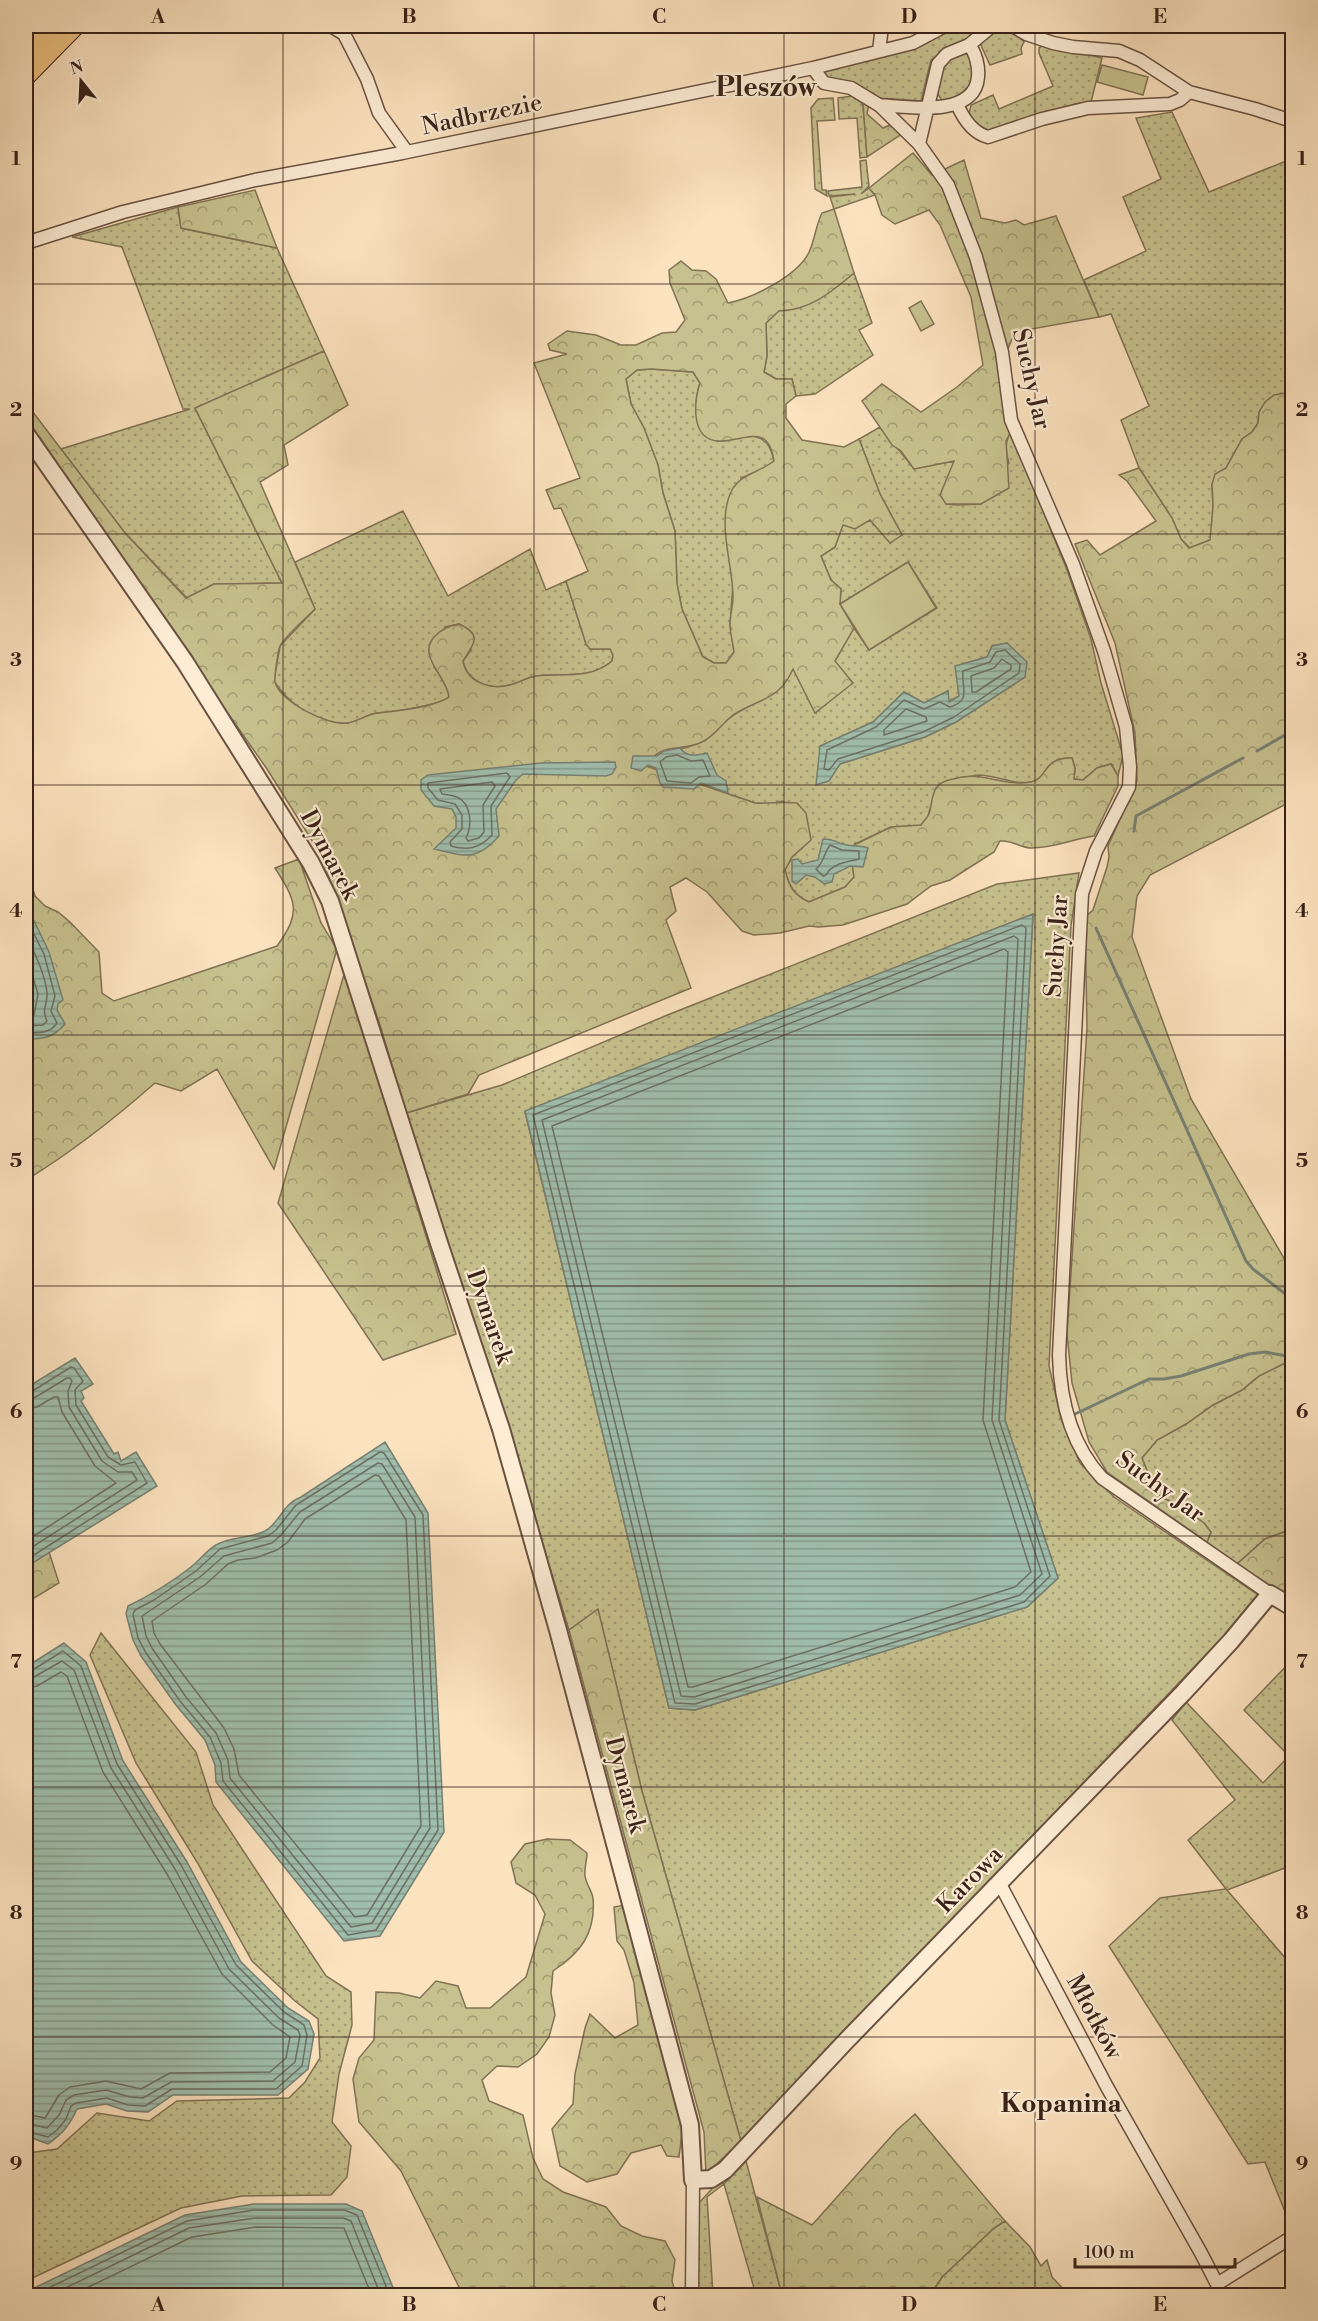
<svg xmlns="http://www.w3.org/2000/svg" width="1318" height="2321" font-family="'Libre Bodoni',serif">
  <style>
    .green { fill: url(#green-dots); stroke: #807254; stroke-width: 1.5; fill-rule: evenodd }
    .forest { fill: url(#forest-crowns); stroke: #807254; stroke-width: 1.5; fill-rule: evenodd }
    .pitch { fill: #c6c18e; stroke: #807254; stroke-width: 1.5 }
    .water { fill: url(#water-rules); stroke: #778072; stroke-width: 1.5 }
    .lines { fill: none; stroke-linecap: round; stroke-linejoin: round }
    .shore { stroke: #6c7063; stroke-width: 1.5 }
    .stream { stroke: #778072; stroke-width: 3 }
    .minor-casing { stroke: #6a5242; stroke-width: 15 }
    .tertiary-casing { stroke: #6a5242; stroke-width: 20 }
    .primary-casing { stroke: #392219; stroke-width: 22 }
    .minor { stroke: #fdedd5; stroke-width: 12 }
    .tertiary { stroke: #fdedd5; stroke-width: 16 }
    .primary { stroke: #eec280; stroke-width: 20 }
    .tram { stroke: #392219; stroke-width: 1.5 }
    .grid { fill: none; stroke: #392219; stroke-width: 1.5; stroke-opacity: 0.55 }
    .labels { text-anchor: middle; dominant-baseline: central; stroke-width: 4.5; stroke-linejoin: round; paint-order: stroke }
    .street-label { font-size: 24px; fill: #392219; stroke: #fdedd5 }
    .neighbourhood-label { font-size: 26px; font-weight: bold; fill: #392219; stroke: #fdedd5 }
    .quarter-label { font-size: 27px; font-weight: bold; fill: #392219; stroke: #fdedd5 }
    .neatline { fill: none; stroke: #392219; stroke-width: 2 }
    .grid-label { font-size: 20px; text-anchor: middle; font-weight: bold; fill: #392219 }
  </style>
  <defs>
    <pattern id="green-dots" width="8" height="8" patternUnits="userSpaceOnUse" patternTransform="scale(1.5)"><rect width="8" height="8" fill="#c6c18e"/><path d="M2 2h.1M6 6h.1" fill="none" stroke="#a29c73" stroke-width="1.8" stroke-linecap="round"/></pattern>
    <pattern id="forest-crowns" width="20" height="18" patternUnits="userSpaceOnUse" patternTransform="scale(1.5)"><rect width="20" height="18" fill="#c6c18e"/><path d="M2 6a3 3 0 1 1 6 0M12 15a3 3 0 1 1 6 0" fill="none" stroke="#a29c73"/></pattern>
    <pattern id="water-rules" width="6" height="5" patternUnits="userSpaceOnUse" patternTransform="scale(1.5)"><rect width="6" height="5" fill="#a0bfad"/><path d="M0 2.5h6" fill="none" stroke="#839b8c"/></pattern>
  </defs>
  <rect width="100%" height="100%" fill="#fce3bf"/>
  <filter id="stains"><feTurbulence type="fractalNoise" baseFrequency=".00333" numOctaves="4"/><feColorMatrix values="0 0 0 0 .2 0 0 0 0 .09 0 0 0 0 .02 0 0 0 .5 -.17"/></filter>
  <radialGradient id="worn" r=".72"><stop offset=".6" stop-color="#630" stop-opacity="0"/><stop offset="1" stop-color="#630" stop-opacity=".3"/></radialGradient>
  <path class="green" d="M952 26H986L972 38 931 60 921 101 879 98 824 77 821 70 938 36Z
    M1000 27C1010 30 1019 32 1024 42L1021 48 1022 54 990 65 979 41Z
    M1045 44 1102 58 1091 102 1075 104V108L992 134 980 131 968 118 971 105 993 95 999 109 1053 86 1039 53V48Z
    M965 52C986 71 966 99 942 100 929 86 941 71 949 58Z
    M853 96 863 104 867 157 860 158 857 118 839 119 838 98Z
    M833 98 835 120 817 121 822 190H826L827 196 815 189 811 108 818 99Z
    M1172 112 1209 192 1291 159 1292 163V396L1285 393 1259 412 1258 423 1252 432 1242 439 1226 468 1212 484 1213 506 1211 540 1190 548 1181 539 1172 518 1139 468 1121 420 1149 406 1111 314 1099 317 1084 280 1146 251 1123 197 1161 179 1136 118Z
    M866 160 869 186 861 194 869 188 875 195 834 209 830 197 855 194 829 196 828 191 862 187 860 161Z
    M178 207 181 228 277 248 324 351 195 408 282 583 214 584 187 598 125 533 61 449 190 409H183L122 247 72 237Z
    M854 273 872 323 859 330 873 355 815 394 796 396 792 379H776L764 372 767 356 766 323 779 310C811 310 831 291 854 273Z
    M651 369 693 372 700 383C690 414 701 418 718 441 744 436 768 427 774 461L764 469 741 478 730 624 734 652 727 663H714L703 657 682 609 677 584 675 531 663 493 658 465 644 428 631 404 626 379 637 370Z
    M880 427C891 442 903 454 914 469L954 461 946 504 957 505 981 504 1009 463C1005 451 1005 442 1011 431L1067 570 1091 639 1101 683 1123 755 1118 776 1111 764 1097 768 1083 780 1074 779 1075 768 1072 758C1042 757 1049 778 1031 782 1013 785 998 776 980 775 967 775 949 784 936 788L928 816 921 826 891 827 855 844 851 856 854 877 845 887 809 902C794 895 789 886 785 870L792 857 811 839 783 801 770 804 755 803 645 766C662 741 672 755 693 745 712 737 718 726 734 715 758 699 780 699 793 668L816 713 835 661 854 628 869 650 937 608 908 562 840 604 841 589 831 580 821 556 835 547 842 524 870 520 902 535 880 494 859 439ZM1007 643 1025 677 956 722 925 737 840 764 821 746 873 722 904 692 924 703 948 691V702L959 696 956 666 987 657 992 646Z
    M403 511 448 596 530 549 546 590 566 581 586 644 590 649H610L613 655 612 661C590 680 563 673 537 676 527 677 519 683 510 685 491 690 467 683 463 661L471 650 459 624 445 627 434 667C442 677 448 684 449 697 435 707 396 711 378 713 367 714 358 722 348 723 320 726 288 704 274 681L280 646 315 609 295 562Z
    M1079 873 1071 926 1049 1366 1061 1419 1080 1463 1114 1497 1261 1597 741 2141 642 1791 598 1610 569 1630 490 1372 406 1113 502 1085 665 1016 997 884ZM1033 914 1005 1420 1058 1578 1027 1607 695 1710 669 1708 525 1112Z
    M1287 1362 1292 1367V1529L1265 1539 1237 1564 1207 1542 1211 1532 1204 1523 1173 1502 1162 1498 1154 1488 1142 1458 1157 1440 1186 1424 1213 1405 1242 1390 1259 1376Z
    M101 1633 196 1752 213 1805 326 1976 351 1992 352 2025 339 2074 332 2122 351 2146 347 2177 331 2195 242 2196 181 2208 26 2281V2248L30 2245V2227L26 2214V2156L28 2153 57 2149 97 2113 149 2121 177 2101 289 2098 305 2082 320 2058 318 2019 295 2001 252 1961 197 1862 136 1763 90 1655Z
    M1292 1660V1868L1290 1866 1227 1890 1292 1966V2229L1265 2162 1248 2164 1109 1946 1160 1898 1226 1889 1188 1840 1235 1800 1172 1720 1186 1702 1263 1783 1289 1756 1244 1710Z
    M746 2161 782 2295H756L724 2184 707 2197 713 2295 696 2296 698 2204 720 2180 724 2184Z
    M1005 2221 1030 2247 1041 2266 1047 2260 1052 2277 1069 2295 930 2296 942 2277 994 2228Z"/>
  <path class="forest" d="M863 104H869L867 114 883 128 892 124 902 134 867 157Z
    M913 153 932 175 964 160 981 218 1005 223 1016 220 1024 225 1056 216 1099 317 1015 332 1007 351 1011 431 1006 441 1009 488 981 504H946L940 495 954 461 914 469 901 451 892 445 862 401 882 384 921 412 957 387 983 365 971 297 940 225 929 210 895 224 882 215 875 195 869 188Z
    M255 190 277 248 181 228 178 207Z
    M834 209 854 273C831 292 811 310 779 311L766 323 767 356 764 372 776 379H792L796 396 786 404V418L802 440 844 447 859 439 880 494 902 535 890 543 870 520 855 529 843 525 835 547 821 556 831 580 841 589 840 604 854 628 835 661 853 683 815 713 793 669C779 701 759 698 733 715 722 723 715 736 702 742 679 753 661 741 646 766L755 803C770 804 783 801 797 803L806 813 811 840 792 857 785 870C789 887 794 895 809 902L845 887 854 877 851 856 854 845 891 827 921 825C923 822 927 818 929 814 932 806 931 794 937 787 941 782 947 780 953 779 983 770 1003 787 1031 782 1049 778 1042 757 1072 758L1075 768 1074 779 1083 780 1097 768 1111 764 1118 776V786L1094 836C1073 839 1054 848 1032 848 1019 848 1014 840 1000 841L994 852 950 880 931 886 907 904 843 925 819 927 809 926 780 933 754 935 742 931 707 892 686 878 670 887 676 911 666 920 691 988 479 1075 468 1094 406 1113 380 1025 321 855 267 769 26 426V403L125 533 186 598 214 584 282 583 195 408 324 351 348 405 284 445 288 465 260 482 315 609C306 618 285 636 280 646 278 650 274 678 275 682 280 702 328 726 348 723 359 721 367 714 378 713 396 711 436 707 449 697 447 676 417 657 434 637 442 629 448 626 459 624 484 635 473 645 463 661 467 683 491 690 510 685 519 683 527 677 537 676 563 673 590 680 612 661L613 655 610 649H590L586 644 566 581 588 571 561 508 554 509 546 490 580 478 534 363 567 354 550 350 548 344 567 331 596 335 621 345H636L662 333 676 332 685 320 670 283 669 270 681 261 692 270 706 271 716 279 728 303C753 298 800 275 810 250 815 238 816 225 822 213ZM651 369 693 372 700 383C694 402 690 440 719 441 744 442 768 421 774 461 760 472 742 474 733 488 715 520 733 563 733 597 733 606 730 615 730 624 730 633 733 643 734 652L726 663H714L703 657 682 609 677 584 675 531 663 493 658 465 644 428 631 404 626 379 637 370Z
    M1285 393 1292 396V801L1150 875 1137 896 1132 937 1191 1099 1292 1272V1367L1287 1362 1259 1376 1242 1390 1213 1405 1186 1424 1157 1440 1142 1458 1154 1488 1162 1498 1173 1502 1204 1523 1211 1532 1207 1542 1107 1472 1089 1442 1072 1383 1067 1334 1087 1028 1085 917 1093 910 1107 867 1109 857 1108 846 1137 781 1135 733 1115 643 1075 544 1087 540 1100 555 1156 521 1127 481 1119 475 1139 468 1172 518 1181 539 1189 548 1210 540 1213 506 1212 484 1215 474 1226 468 1242 439 1252 432 1258 423 1259 412 1265 402 1274 395Z
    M299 859 321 923 337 949 274 1169 217 1069 181 1091 155 1083C114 1119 72 1152 26 1180V866L35 896 45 906 58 912 70 922 99 952 102 993 114 1001 277 946C302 912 296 901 275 868Z
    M345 971 456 1334 383 1360 278 1203Z
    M1292 1529V1599L1237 1564 1265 1539Z
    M49 1552 59 1583 26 1603V1567Z
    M598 1609 642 1791 741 2141 706 2174 704 2132 569 1630Z
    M547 1839 570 1840 587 1853C587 1860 584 1869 585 1876 586 1884 592 1891 593 1898 596 1934 580 1953 553 1971L551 1993 555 2015 549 2037 537 2054 518 2067 497 2066 482 2080 489 2101 523 2115 533 2158 543 2179 563 2192 606 2207 621 2226 642 2236 665 2241 675 2260 672 2281 676 2295H463L401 2171 359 2122 353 2079 359 2058 374 2040 376 1992 399 1993 420 1998 436 1981 458 1986 466 2008H490L526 1977 545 1914 535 1895 516 1883 511 1862 525 1844Z
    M624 1905 683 2125 679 2157 667 2156 661 2145 631 2153 617 2174 587 2182 560 2166 552 2129 573 2104 575 2074 585 2028 590 2014 615 2038 638 2025 634 1983 624 1950 617 1941 614 1907Z
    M915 2114 1005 2221 994 2228 942 2277 930 2295H782L757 2197 812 2225 896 2131Z"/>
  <path class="pitch" d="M1102 65 1148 77 1143 95 1097 82Z
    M921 301 934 324 921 331 909 308Z
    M908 562 936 608 869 650 840 604Z"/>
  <path class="water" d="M1007 643 1027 662 1025 677 956 722 925 737 840 764 829 781 816 785 820 746 873 722 904 692 924 703 948 691 949 702 959 696 955 666 987 657 992 646Z
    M680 748C687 758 697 755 707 753L717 775 726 781 728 793 701 783 694 789 663 787 660 783 656 768 648 765 641 771 631 768 633 756H657L664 751Z
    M615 762 616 767 612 774 606 776 523 774 516 780 496 809 499 836C476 862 465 856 434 849L456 828V817L452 809 434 806 421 790V780L428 775 541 763Z
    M823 839C834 839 833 841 843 844 851 847 860 845 868 848L863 867 850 866 834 874 832 882 824 884 815 877 806 875 796 884 792 881V860L798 859 802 864 818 860Z
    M26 904 49 952 63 1000 58 1004 57 1010 65 1024C53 1038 43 1039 26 1039Z
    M1033 914 1005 1420 1058 1578 1027 1607 695 1710 669 1708 525 1111Z
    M75 1358 93 1384 81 1391 84 1398 81 1401 114 1454 118 1452 121 1461 136 1452 157 1486 26 1567V1388Z
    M385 1442 428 1513 444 1832 380 1936 344 1941 216 1782 215 1765 205 1740 176 1705 141 1656 133 1640 126 1614 128 1606C151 1595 172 1582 191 1567 200 1560 206 1551 216 1545 231 1536 249 1539 265 1531 280 1523 282 1504 301 1497Z
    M64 1643 86 1662 123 1761 187 1862 241 1962 288 2008 309 2021 314 2034 308 2069 278 2095H173L148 2112 127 2111 106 2104 77 2109C70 2125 62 2134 48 2144L26 2136V1667Z
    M254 2204H346L362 2211 396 2295H26V2292L185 2215Z"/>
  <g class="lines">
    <path class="shore" d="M1005 650 1020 664 1019 673 954 717 923 732 838 759 829 770 824 769 827 750 876 727 904 700 924 709 940 702 950 707C972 700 961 689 963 671L990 662 996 652Z
      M1002 659 1011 665V669L976 692H972L971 676 994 668Z
      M906 709 926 717 927 721 884 735V730Z
      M677 755 691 761 703 760 710 776 699 777 691 783 667 781 660 762 666 757Z
      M507 773 510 777 491 806 492 835C480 848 468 851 451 846L450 842 462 829V815L455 804 438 800 428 788V783Z
      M492 782 495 786 483 805 484 832 479 838 468 841 466 838C472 826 472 804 457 797 452 795 447 795 442 794L440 789Z
      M830 845 842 850 859 851V859C848 862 832 863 826 875L823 876 816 869C825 861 823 854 830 845Z
      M26 918 44 954 55 996 51 1011 57 1023C50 1034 37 1033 26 1033
      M1022 925 1026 928 999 1420 1050 1576 1024 1602 695 1704 675 1703 533 1115Z
      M26 935C34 952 45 973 47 993 48 1005 41 1008 47 1021L43 1025 26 1026
      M1014 936 1018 939 992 1420 1042 1574 1020 1595 694 1697 681 1696 542 1120Z
      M1004 949 1008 952 983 1420 1031 1572 1015 1587 693 1687H688L552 1126Z
      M26 955 38 994 34 1015 26 1017
      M26 1393 31 1392 71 1367 74 1368 83 1381 75 1390 76 1405 108 1457 121 1465 135 1462 147 1483 26 1560
      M26 1400 34 1398 67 1378H70L72 1381 68 1391 69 1407 102 1461 118 1472H132L137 1480 26 1551
      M26 1409 37 1407 54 1397H58L62 1412 95 1466 116 1483 26 1541
      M380 1452 384 1453 423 1515 438 1830 376 1930 348 1935 223 1781 221 1763 210 1737 180 1701 146 1653 138 1638 133 1614 135 1610 154 1600 196 1571 220 1549 268 1536 276 1530 296 1505Z
      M378 1463 382 1464 415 1517 430 1828 372 1923 351 1927 230 1778 228 1760 216 1733 186 1697 152 1648 146 1636 142 1616 200 1577 224 1556 272 1543 281 1535 300 1512Z
      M375 1475 379 1476 406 1520 421 1826 367 1915 355 1917 239 1775 234 1749 224 1728 160 1644 154 1633 152 1621 206 1584 228 1564 238 1560 255 1558 277 1550 288 1542 305 1519Z
      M26 1672 31 1671 63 1651 81 1666 117 1764 181 1865 236 1965 284 2012 304 2025 307 2035 302 2066 276 2089H172L145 2106 128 2105 107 2098 76 2103 71 2106 66 2119 57 2130 48 2137 26 2131
      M26 1679 34 1677 62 1661 74 1670 111 1768 175 1869 229 1969 279 2018 298 2030 300 2035 295 2062 273 2081 171 2082 143 2098 130 2097 106 2090 74 2095 66 2100 59 2115 47 2128 26 2123
      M26 1688 37 1686 61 1672 67 1676 103 1772 167 1874 222 1974 273 2025 290 2037 286 2058 270 2072 170 2073 141 2089 106 2081 70 2087 59 2095 45 2118 26 2114
      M32 2296 187 2221 254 2210H344L357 2215 390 2296
      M49 2296 189 2228 255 2218H343L351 2221 381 2296
      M70 2296 192 2237 256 2227 344 2228 372 2296"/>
    <path class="stream" d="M1257 751 1292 731
      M1134 831 1136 816 1243 758
      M1096 928 1246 1261 1253 1269 1292 1299
      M1075 1414 1149 1379H1164L1181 1376 1249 1354 1265 1352 1287 1356"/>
    <g class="minor-casing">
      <path id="minor" d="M331 26 344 34 367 79 379 113 407 152
        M1013 26 1026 34 1053 43 1073 47 1119 51 1140 60 1189 92 1255 109 1292 121
        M879 51 882 26
        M813 68 824 83 851 88 879 105 919 144 948 185 976 257 1002 352 1011 420 1073 564 1104 651 1126 727 1130 767 1129 787 1096 851 1082 894 1059 1355C1060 1400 1071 1445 1102 1478L1270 1594
        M957 104C963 118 973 133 988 137L1042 119 1088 108 1170 104 1180 100 1189 92
        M879 105C908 107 975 118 978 77 979 67 976 53 969 45L992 26
        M919 144 938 64 947 54 969 45
        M26 243 123 212 255 180 402 153 813 68 913 43 945 26
        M1000 1884 1107 2087 1201 2253 1217 2284 1220 2296
        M1217 2284 1292 2237
        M692 2296 693 2180"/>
    </g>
    <g class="tertiary-casing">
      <path id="tertiary" d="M26 434 185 662 311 863 330 901 439 1243 501 1429 558 1630 690 2125 693 2180 711 2179 725 2170 846 2041 1183 1693 1231 1641 1270 1594 1292 1607"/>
    </g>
    <g class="primary-casing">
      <path id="primary" d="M26 53 53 26
        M26 75 74 26"/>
    </g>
    <use href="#minor" class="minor"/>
    <use href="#tertiary" class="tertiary"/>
    <use href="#primary" class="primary"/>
    <path class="tram" d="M26 37 37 26"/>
  </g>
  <path class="grid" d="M283 26V2296M534 26V2296M784 26V2296M1035 26V2296M26 284H1292M26 534H1292M26 785H1292M26 1035H1292M26 1286H1292M26 1536H1292M26 1787H1292M26 2037H1292"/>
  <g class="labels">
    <g class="street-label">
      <text transform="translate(482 115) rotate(-12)">Nadbrzezie</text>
      <text transform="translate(1031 379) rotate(77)">Suchy Jar</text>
      <text transform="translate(329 855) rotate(62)">Dymarek</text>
      <text transform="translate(1057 946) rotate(-86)">Suchy Jar</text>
      <text transform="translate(489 1317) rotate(71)">Dymarek</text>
      <text transform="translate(1160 1487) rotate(36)">Suchy Jar</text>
      <text transform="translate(625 1785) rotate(75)">Dymarek</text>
      <text transform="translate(970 1880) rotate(-46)">Karowa</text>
      <text transform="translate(1094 2017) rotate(62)">Młotków</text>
    </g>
    <g class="neighbourhood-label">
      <text x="1061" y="2104">Kopanina</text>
    </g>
    <g class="quarter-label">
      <text x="766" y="88">Pleszów</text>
    </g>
  </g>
  <rect width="1318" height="2321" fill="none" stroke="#fce3bf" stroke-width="66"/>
  <g transform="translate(81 81) rotate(342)" stroke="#fdedd5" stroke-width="4.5" paint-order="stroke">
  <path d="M0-4.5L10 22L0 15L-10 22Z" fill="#392219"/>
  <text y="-9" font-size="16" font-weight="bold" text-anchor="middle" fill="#392219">N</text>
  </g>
  <path d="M1075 2258v9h160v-9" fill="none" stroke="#392219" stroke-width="3"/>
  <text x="1084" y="2258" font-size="18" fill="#392219" stroke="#fdedd5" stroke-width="4.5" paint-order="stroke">100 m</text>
  <rect x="33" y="33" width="1252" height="2255" class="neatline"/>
  <g class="grid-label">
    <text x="158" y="23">A</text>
    <text x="409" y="23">B</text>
    <text x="659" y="23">C</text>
    <text x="909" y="23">D</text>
    <text x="1160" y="23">E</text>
    <text x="16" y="165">1</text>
    <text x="1302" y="165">1</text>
    <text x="16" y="416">2</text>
    <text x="1302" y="416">2</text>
    <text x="16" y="666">3</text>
    <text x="1302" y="666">3</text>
    <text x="16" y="917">4</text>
    <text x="1302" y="917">4</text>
    <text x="16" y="1167">5</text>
    <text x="1302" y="1167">5</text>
    <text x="16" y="1418">6</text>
    <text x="1302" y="1418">6</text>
    <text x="16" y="1668">7</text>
    <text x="1302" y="1668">7</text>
    <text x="16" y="1919">8</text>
    <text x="1302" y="1919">8</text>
    <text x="16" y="2170">9</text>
    <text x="1302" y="2170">9</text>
    <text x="158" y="2311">A</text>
    <text x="409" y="2311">B</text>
    <text x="659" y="2311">C</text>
    <text x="909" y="2311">D</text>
    <text x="1160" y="2311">E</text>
  </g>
  <rect width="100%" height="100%" filter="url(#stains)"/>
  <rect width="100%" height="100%" fill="url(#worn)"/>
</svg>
